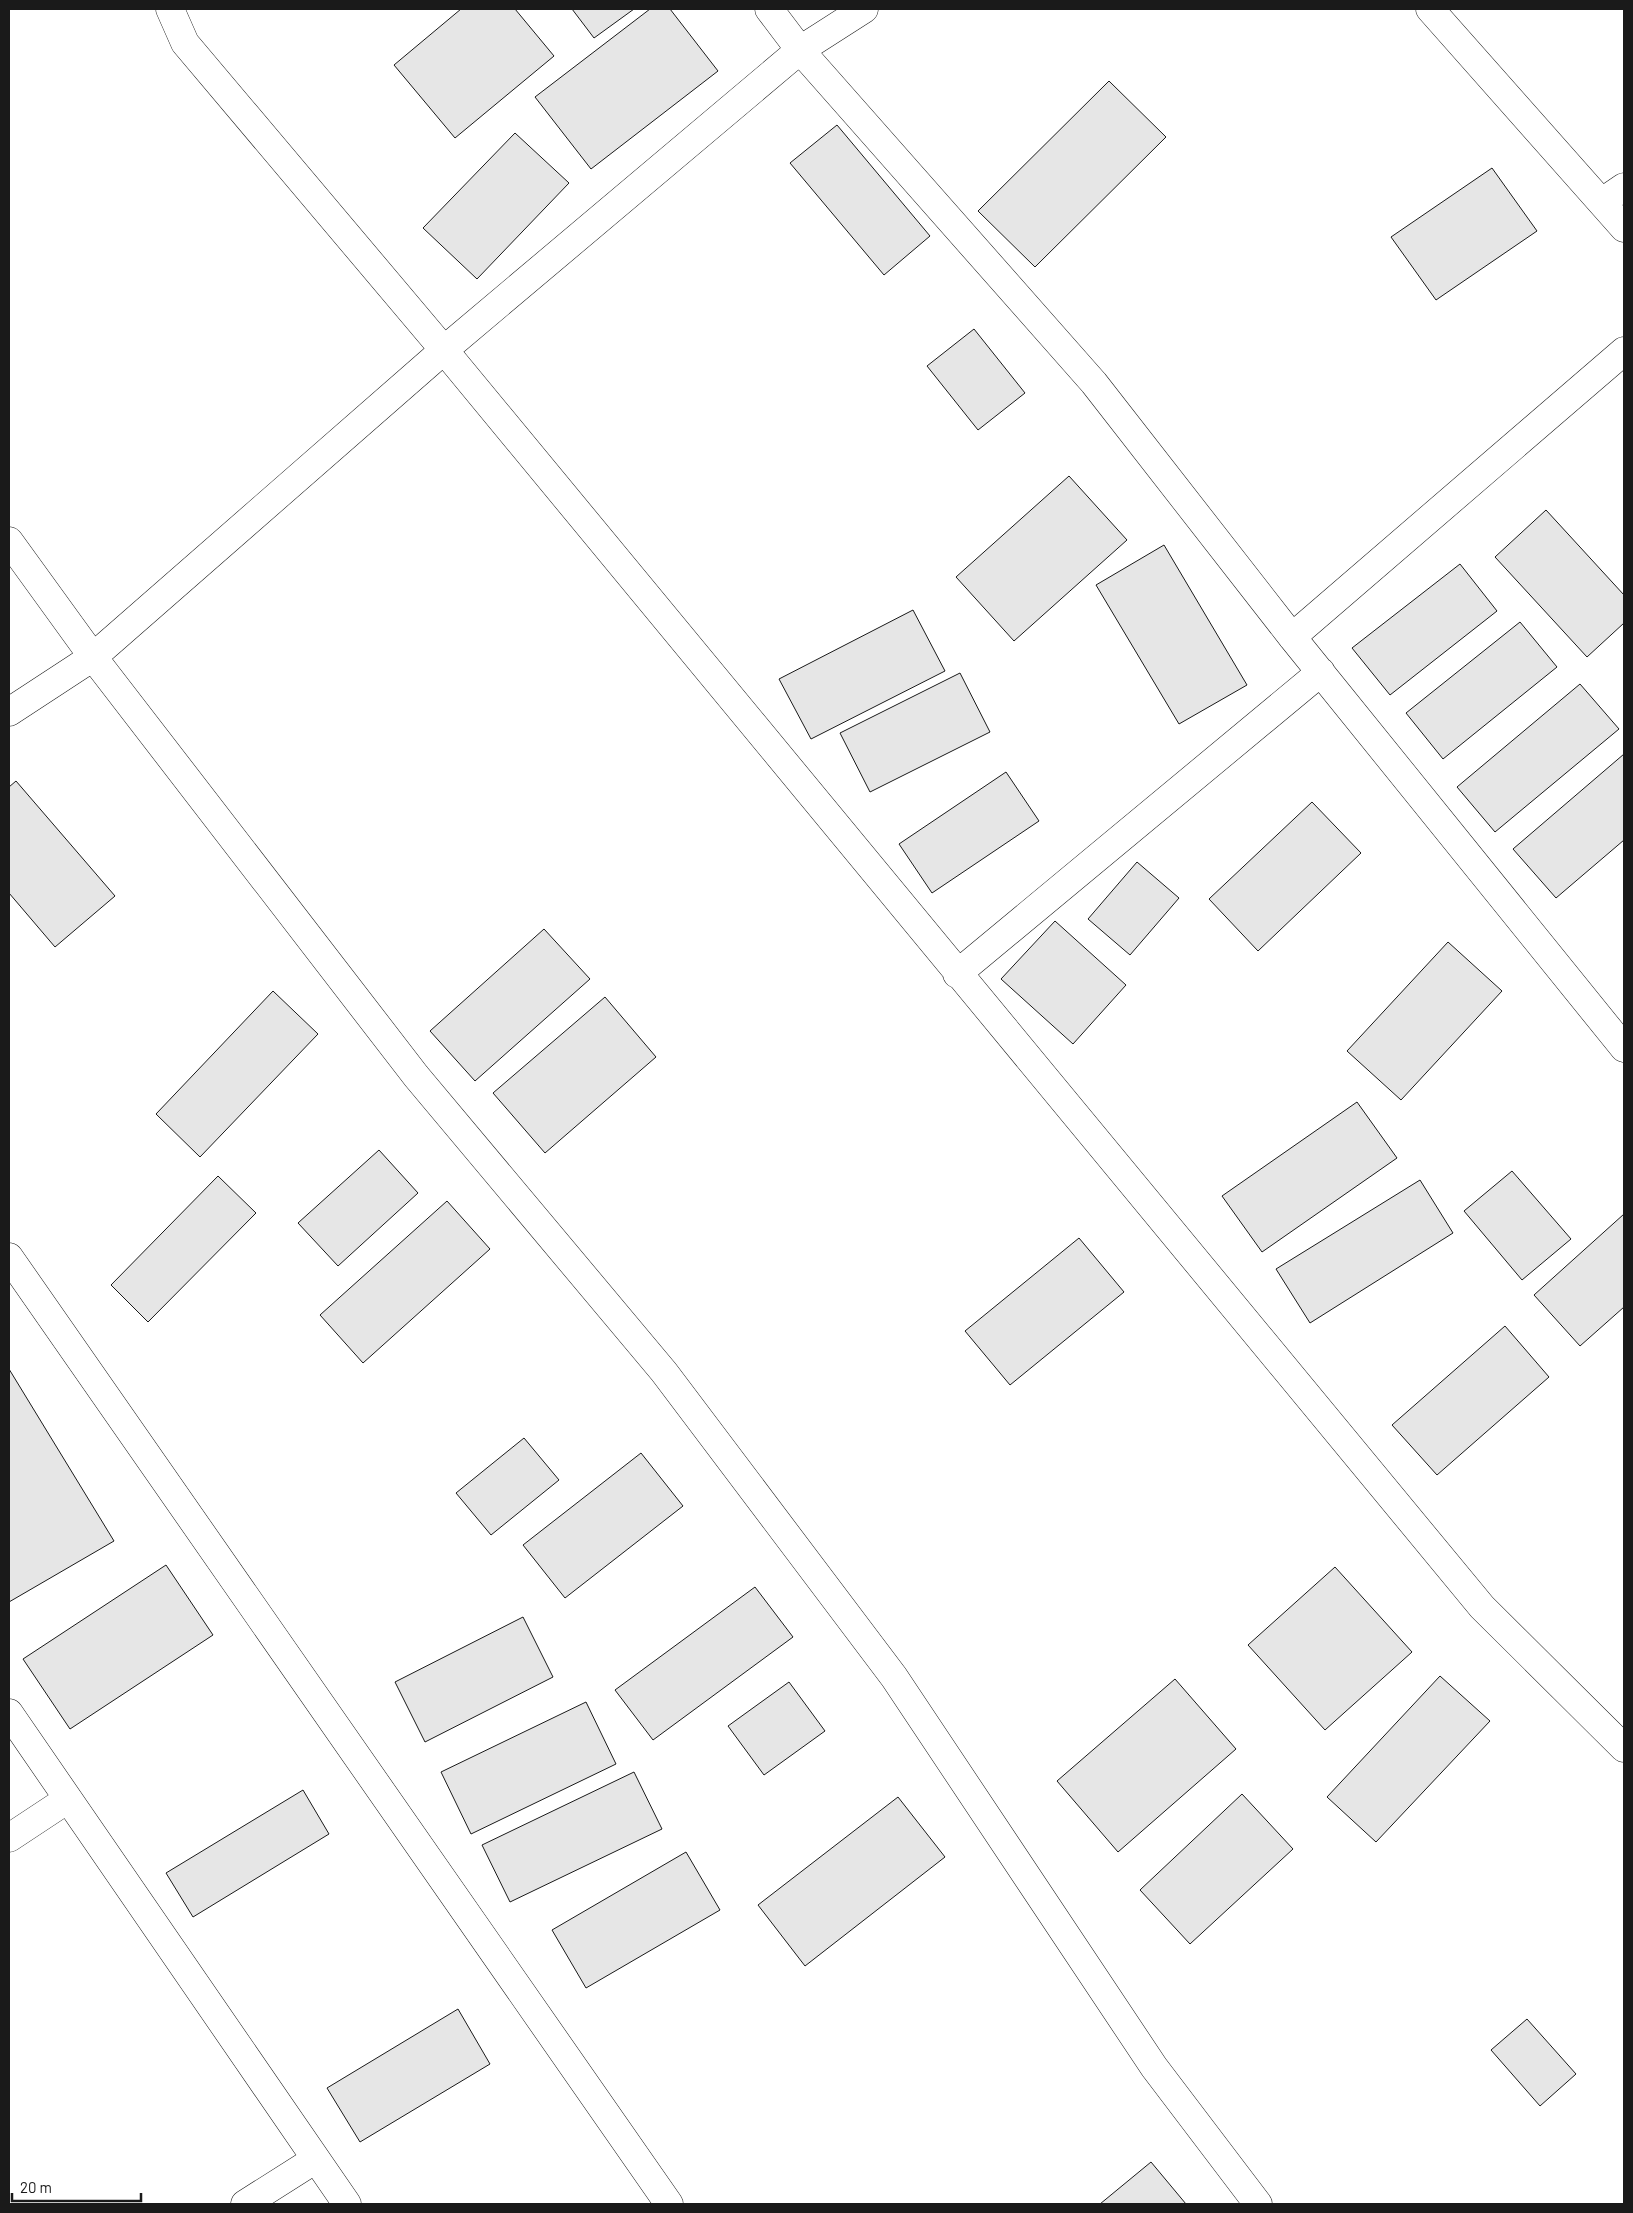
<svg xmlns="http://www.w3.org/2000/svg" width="1633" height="2213" font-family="Barlow,sans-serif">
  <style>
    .building { fill: #e6e6e6; stroke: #1a1a1a }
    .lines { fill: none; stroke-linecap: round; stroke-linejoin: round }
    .minor-casing { stroke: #1a1a1a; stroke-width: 29 }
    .minor { stroke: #fff; stroke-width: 28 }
  </style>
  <rect width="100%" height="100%" fill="#fff"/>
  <path class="building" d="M461 9H515L554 56 455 138 394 65Z
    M572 9H634L594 38Z
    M650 9H670L718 71 591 169 535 97Z
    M1109 81 1166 137 1035 267 978 211Z
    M837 125 930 236 884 275 790 163Z
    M515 133 569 183 477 279 423 228Z
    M1492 168 1537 231 1436 300 1391 237Z
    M974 329 1025 393 978 430 927 366Z
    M1069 476 1127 540 1014 641 956 577Z
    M1546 510 1624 595V623L1587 657 1495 557Z
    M1164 545 1247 685 1179 724 1096 585Z
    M1460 564 1497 611 1390 695 1352 648Z
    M913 610 945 671 811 739 779 679Z
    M1520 622 1557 667 1443 759 1406 713Z
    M960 673 990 732 870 792 840 733Z
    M1580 684 1619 729 1495 832 1457 787Z
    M1624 754V840L1556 898 1513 849Z
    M1006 772 1039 821 932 893 899 844Z
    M16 781 115 896 55 947 9 893V787Z
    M1312 802 1361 853 1258 951 1209 899Z
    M1137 862 1179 898 1130 955 1088 919Z
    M1055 921 1126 985 1073 1044 1001 979Z
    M544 929 590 979 475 1081 430 1031Z
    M1448 942 1502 991 1401 1100 1347 1051Z
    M273 991 318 1034 200 1157 156 1114Z
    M605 997 656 1057 545 1153 493 1093Z
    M1357 1102 1397 1158 1262 1252 1222 1196Z
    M379 1150 418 1193 338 1266 298 1223Z
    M1512 1171 1571 1239 1522 1280 1464 1211Z
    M218 1176 256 1213 148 1322 111 1285Z
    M1420 1180 1453 1233 1310 1323 1276 1269Z
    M447 1201 490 1249 363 1363 320 1315Z
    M1624 1214V1307L1580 1346 1534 1295Z
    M1079 1238 1124 1292 1010 1385 965 1331Z
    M1505 1326 1549 1377 1437 1475 1392 1425Z
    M9 1369 114 1541 9 1602Z
    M524 1438 559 1480 491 1535 456 1493Z
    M641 1453 683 1506 565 1598 523 1545Z
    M166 1565 213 1635 70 1729 23 1659Z
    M1335 1567 1412 1652 1325 1730 1248 1645Z
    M755 1587 793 1637 653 1740 615 1690Z
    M523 1617 553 1677 425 1742 395 1682Z
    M1440 1676 1490 1721 1376 1842 1327 1797Z
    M1175 1679 1236 1749 1118 1852 1057 1781Z
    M789 1682 825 1731 764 1775 728 1726Z
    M586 1702 616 1764 471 1834 441 1772Z
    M634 1772 662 1829 510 1902 482 1845Z
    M303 1790 329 1834 193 1917 166 1873Z
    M1242 1794 1293 1849 1190 1944 1140 1890Z
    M898 1797 945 1857 805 1966 758 1905Z
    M686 1852 720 1910 586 1988 552 1930Z
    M458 2009 490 2064 360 2142 327 2088Z
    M1527 2019 1576 2074 1540 2106 1491 2050Z
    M1151 2162 1186 2204H1100Z"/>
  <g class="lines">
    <g class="minor-casing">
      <path id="minor" d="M170 9 185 43 444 350 1482 1607 1624 1748
        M769 9 800 50 1094 383 1292 637 1624 1048
        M1430 9 1624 228
        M1602 202 1624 187
        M9 541 93 657 416 1076 664 1372 894 1677 1154 2067 1258 2204
        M1292 637 1624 351
        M9 712 93 657 444 350 800 50 864 9
        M957 974 1321 672
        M9 1257 669 2204
        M9 1713 347 2204
        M9 1838 68 1799
        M245 2204 316 2159"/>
    </g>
    <use href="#minor" class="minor"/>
  </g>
  <rect width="1633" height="2213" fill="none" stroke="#1a1a1a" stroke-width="20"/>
  <path d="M12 2193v8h129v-8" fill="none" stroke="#1a1a1a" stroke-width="2.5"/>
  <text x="20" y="2193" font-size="15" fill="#1a1a1a" stroke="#ffffff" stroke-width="4" paint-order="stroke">20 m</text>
</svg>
